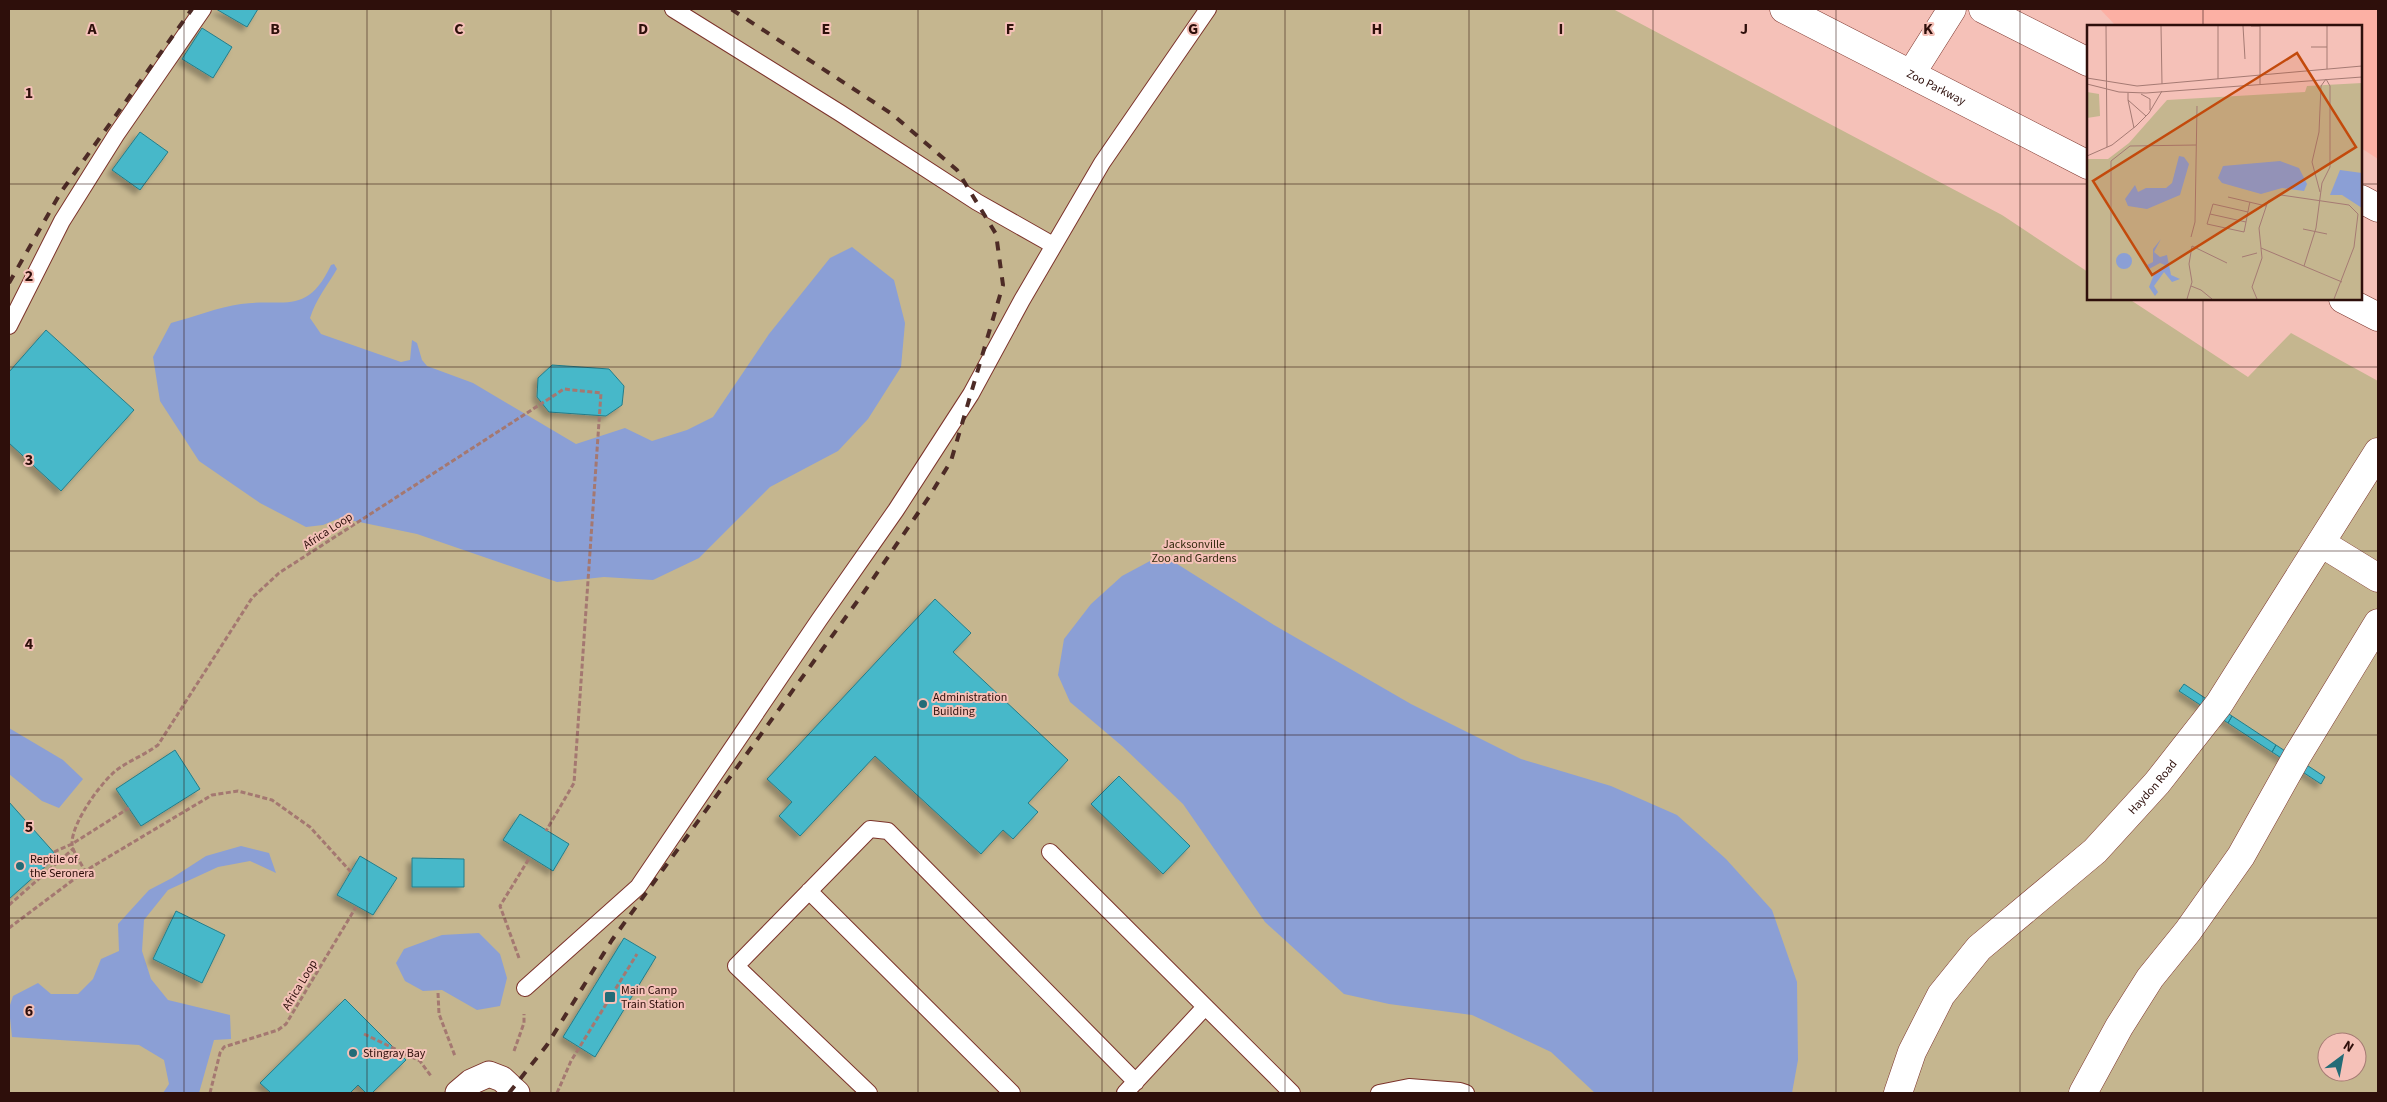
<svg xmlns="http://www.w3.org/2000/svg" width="2387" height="1102" font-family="'Source Sans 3',sans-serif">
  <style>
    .built { fill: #fcb0a4 }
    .green { fill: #c5b68f; fill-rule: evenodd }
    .water { fill: #8b9fd5 }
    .building { fill: #46b8c9; stroke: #247d8a; filter: url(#shadow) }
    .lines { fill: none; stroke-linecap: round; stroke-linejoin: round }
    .service-casing { stroke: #7c332b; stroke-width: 18 }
    .pedestrian-casing { stroke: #7c332b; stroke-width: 27 }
    .minor-casing { stroke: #7c332b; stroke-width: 29 }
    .tertiary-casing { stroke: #7c332b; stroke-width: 29 }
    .secondary-casing { stroke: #7c332b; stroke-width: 29 }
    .path { stroke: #a47871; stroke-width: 3; stroke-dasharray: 5 2.5; stroke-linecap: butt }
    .service { stroke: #fff; stroke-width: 16 }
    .pedestrian { stroke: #fff; stroke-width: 25 }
    .minor { stroke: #fff; stroke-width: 28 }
    .tertiary { stroke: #fff; stroke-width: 28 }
    .secondary { stroke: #fff; stroke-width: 28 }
    .rail { stroke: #4d2b26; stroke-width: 4; stroke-dasharray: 9 9; stroke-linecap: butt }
    .grid { fill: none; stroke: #2e0f0b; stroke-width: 1; stroke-opacity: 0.55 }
    .poi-dot { fill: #236c77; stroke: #f5c1b8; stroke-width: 2 }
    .labels { text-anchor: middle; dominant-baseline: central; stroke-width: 4; stroke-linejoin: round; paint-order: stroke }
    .street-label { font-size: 12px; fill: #2e0f0b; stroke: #f5c1b8 }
    .park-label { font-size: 12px; fill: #342a0e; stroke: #f5c1b8 }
    .poi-label { font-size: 12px; fill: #2e0f0b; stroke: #f5c1b8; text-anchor: start }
    .inset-road { fill: none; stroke: #a57a73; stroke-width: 1 }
    .view { fill: #c34a0c; fill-opacity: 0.15; stroke: #c34a0c; stroke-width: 2.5 }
    .inset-edge { fill: none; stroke: #2e0f0b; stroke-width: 2.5 }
    .grid-label { font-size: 16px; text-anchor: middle; font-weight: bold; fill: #2e0f0b; stroke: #f5c1b8; stroke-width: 4; stroke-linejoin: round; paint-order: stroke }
  </style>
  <defs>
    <filter id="shadow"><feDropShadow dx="-4.5" dy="4.5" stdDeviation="2.5" flood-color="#0004"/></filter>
  </defs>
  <rect width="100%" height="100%" fill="#f5c1b8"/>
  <path class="built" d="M2100 9H2378V159L2361 148V26H2116Z"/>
  <path class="green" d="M9 9H1613L2002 215 2088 272V299H2129L2248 377 2291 333 2378 381V1093H9ZM2327 1042H2357V1072H2327Z"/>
  <path class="water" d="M852 247 894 280 905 323 901 367 868 419 838 451 770 487 699 558 653 580 604 577 557 582 417 534 340 518 323 525 306 527 260 503 199 461 160 401 153 357 171 323C194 317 218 307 241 304 285 298 307 316 331 265L334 264 337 269C327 286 316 299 310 318L321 334 401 362 410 360 412 340 417 343 422 360 427 366 473 383 576 444 625 428 652 441 687 430 713 417 769 334 830 258Z
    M1150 561 1174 562 1274 625 1411 704 1521 759 1611 786 1677 815 1726 859 1772 910 1797 982 1798 1060 1792 1093H1595L1551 1052 1472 1015 1389 1004 1344 994 1265 922 1183 804 1122 746 1070 702 1058 675 1064 639 1091 604 1122 576Z
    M9 728 63 760 83 779 59 808 42 801 9 774Z
    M241 846 269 853 276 873 250 861 218 867 168 890 144 920 142 951 151 979 168 1000 230 1015 231 1039 214 1040 199 1093H163L169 1084 164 1060 139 1045 12 1037 9 1008 13 996 38 983 51 994H78L93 979 101 959 119 951 118 924 149 890 172 878 206 856Z
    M479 933 500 954 507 978 500 1006 477 1010 442 990 423 991 405 981 396 963 404 949 442 935Z"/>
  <path class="building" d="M216 9H258L247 27Z
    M202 28 232 47 213 78 182 59Z
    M140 132 168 152 140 190 112 170Z
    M46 330 134 410 61 491 9 443V372Z
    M552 365 609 369 624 386 622 405 606 416 549 412 537 397 538 378Z
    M935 599 971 633 953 652 1068 760 1028 803 1038 812 1013 839 1003 830 981 854 875 756 800 836 779 816 792 802 767 779Z
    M2184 684 2232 716 2228 723 2179 691Z
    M2232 716 2276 745 2272 752 2228 723Z
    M2276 745 2325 777 2321 784 2272 752Z
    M175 750 200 789 141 826 116 789Z
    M1119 776 1190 846 1163 874 1091 804Z
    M9 802 57 856 9 899Z
    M520 814 569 844 553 871 503 840Z
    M360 856 397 878 373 915 337 895Z
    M412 858 464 859V887H412Z
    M176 911 225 935 202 983 153 959Z
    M624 938 656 957 595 1057 563 1037Z
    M345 999 406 1060 372 1093H366L358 1085 350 1093H271L260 1083Z"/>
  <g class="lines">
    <g class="service-casing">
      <path id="service" d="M673 9 840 113 977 202 1053 245
        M9 326 62 221 116 135 203 9
        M1050 852 1292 1093
        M809 891 1012 1093
        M525 988 638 887 819 620 896 510 971 394 1022 300 1102 163 1208 9
        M869 1093 736 966 870 829 888 831 1136 1082
        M1125 1093 1205 1007
        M1379 1093 1409 1087 1460 1091 1466 1093"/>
    </g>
    <g class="pedestrian-casing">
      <path id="pedestrian" d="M458 1093 471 1082 489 1074 502 1079 517 1093"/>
    </g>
    <g class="minor-casing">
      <g id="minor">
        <path d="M2321 543 2378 578"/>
        <path id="s1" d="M1898 1093 1912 1052 1941 995 1979 948 2095 851 2157 783 2219 704 2378 452"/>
        <path d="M2083 1093 2119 1027 2150 978 2188 931 2241 856 2297 756 2378 623"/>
      </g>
    </g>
    <g class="tertiary-casing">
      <path id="tertiary" d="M1911 74 1952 9"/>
    </g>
    <g class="secondary-casing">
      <g id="secondary">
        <path id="s2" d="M1784 9 2088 165"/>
        <path d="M1983 9 2088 62"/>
        <path d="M2361 199 2378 208"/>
        <path d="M2343 299 2378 317"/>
      </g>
    </g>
    <path class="path" d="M54 852 72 844 129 808
      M351 872 310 827 272 800 238 791 212 795 85 871C81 863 72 851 72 843 72 822 104 777 121 767 133 759 146 754 158 745L252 598 279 573 564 389 601 393 574 783 546 831
      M9 905 74 848
      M9 928 85 871
      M519 958 500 906 530 857
      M438 993 439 1014 455 1056
      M364 1034 420 1061 431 1076
      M514 1051 524 1023V1014
      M210 1093 220 1053 224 1047 278 1030 286 1024 356 907
      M557 1093 571 1061 637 954"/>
    <use href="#service" class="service"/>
    <use href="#pedestrian" class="pedestrian"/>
    <use href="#minor" class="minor"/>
    <use href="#tertiary" class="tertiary"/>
    <use href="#secondary" class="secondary"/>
    <path class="rail" d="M9 283 61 192 192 9
      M509 1093 547 1045 612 940 864 592 929 497 951 461 1003 285 996 234 957 170 892 114 731 9"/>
  </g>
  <path class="grid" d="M184 9V1093M367 9V1093M551 9V1093M734 9V1093M918 9V1093M1102 9V1093M1285 9V1093M1469 9V1093M1653 9V1093M1836 9V1093M2020 9V1093M2203 9V26M9 184H2088M2361 184H2378M2203 299V1093M9 367H2378M9 551H2378M9 735H2378M9 918H2378"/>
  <g class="poi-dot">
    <circle cx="923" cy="704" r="5"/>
    <circle cx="20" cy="866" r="5"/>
    <rect x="604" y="991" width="12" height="12" rx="2.5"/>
    <circle cx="353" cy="1053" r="5"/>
  </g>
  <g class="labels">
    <g class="street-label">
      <text stroke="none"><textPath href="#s2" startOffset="171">Zoo Parkway</textPath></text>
      <text transform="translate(328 531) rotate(-33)">Africa Loop</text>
      <text stroke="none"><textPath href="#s1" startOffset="405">Haydon Road</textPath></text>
      <text transform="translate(300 985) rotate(-59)">Africa Loop</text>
    </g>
    <g class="park-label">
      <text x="1194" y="544">Jacksonville<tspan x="1194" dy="14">Zoo and Gardens</tspan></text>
    </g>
    <g class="poi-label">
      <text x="933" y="697">Administration<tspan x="933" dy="14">Building</tspan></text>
      <text x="30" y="859">Reptile of<tspan x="30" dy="14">the Seronera</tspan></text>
      <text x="621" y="990">Main Camp<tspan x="621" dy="14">Train Station</tspan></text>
      <text x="363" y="1053">Stingray Bay</text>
    </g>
  </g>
  <g transform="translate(2087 25)">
    <rect width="275" height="275" fill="#f5c1b8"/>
    <path d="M275 58V274H0V134H21L42 118 80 75 218 67 220 61ZM0 67 12 69 13 91 0 93Z" fill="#c5b68f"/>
    <path d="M92 131 97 132 102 139 93 170 60 184 41 181 38 174 48 160 51 167 59 163H79L85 158ZM193 136 212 143 220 159 217 166 195 163 174 169 135 158 131 153 136 141ZM253 145 275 148V183L255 170H243ZM74 214 67 227 73 232 80 230 84 250 93 254 85 257 77 247 67 261 71 267 68 271 62 262 68 247 78 240 73 238 62 244 60 240 66 237V224ZM29 236a8 8 0 1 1 16 0a8 8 0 1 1-16 0Z" fill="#8b9fd5"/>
    <path class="inset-road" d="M19 1 20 122M74 1 75 59M131 1V54M156 1 158 34M164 1H173V59M240 1V44M224 22H240M0 53 50 61 275 41M0 59 32 67 59 68 275 52M41 68V75L59 91M54 69 63 74V85M41 75 47 103M0 131 25 120 49 101 62 88 75 66M141 172 179 181M161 187 126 179 120 199 157 207 159 197 162 181 163 177M123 189 159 197M216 204 240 209M104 212 108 197 110 81M174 223 255 257M155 232 170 228M217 241 229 203 235 158 243 142V61L239 54 234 61 232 107 225 137 233 167M104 261 114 265 125 274M24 274V136L43 121 109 120M100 274 105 257 102 239 105 221 140 238M170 274 165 262 175 233 172 203 181 176 194 170 262 180 271 189 267 222 247 274"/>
    <path class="view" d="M210 28 269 122 65 250 6 156Z"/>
    <rect width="275" height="275" class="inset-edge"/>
  </g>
  <g class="grid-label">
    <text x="92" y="34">A</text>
    <text x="275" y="34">B</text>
    <text x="459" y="34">C</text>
    <text x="643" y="34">D</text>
    <text x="826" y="34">E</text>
    <text x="1010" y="34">F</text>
    <text x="1193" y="34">G</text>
    <text x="1377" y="34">H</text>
    <text x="1561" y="34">I</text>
    <text x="1744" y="34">J</text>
    <text x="1928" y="34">K</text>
    <text x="29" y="98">1</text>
    <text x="29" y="281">2</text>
    <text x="29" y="465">3</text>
    <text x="29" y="649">4</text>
    <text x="29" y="832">5</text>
    <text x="29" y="1016">6</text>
  </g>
  <rect width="2387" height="1102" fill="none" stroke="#2e0f0b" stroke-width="20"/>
  <g transform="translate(2342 1057) rotate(32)"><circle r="24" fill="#f5c1b8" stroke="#a57a73"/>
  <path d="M0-4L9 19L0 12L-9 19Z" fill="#236c77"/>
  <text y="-8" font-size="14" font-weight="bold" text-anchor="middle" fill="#2e0f0b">N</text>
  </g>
</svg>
